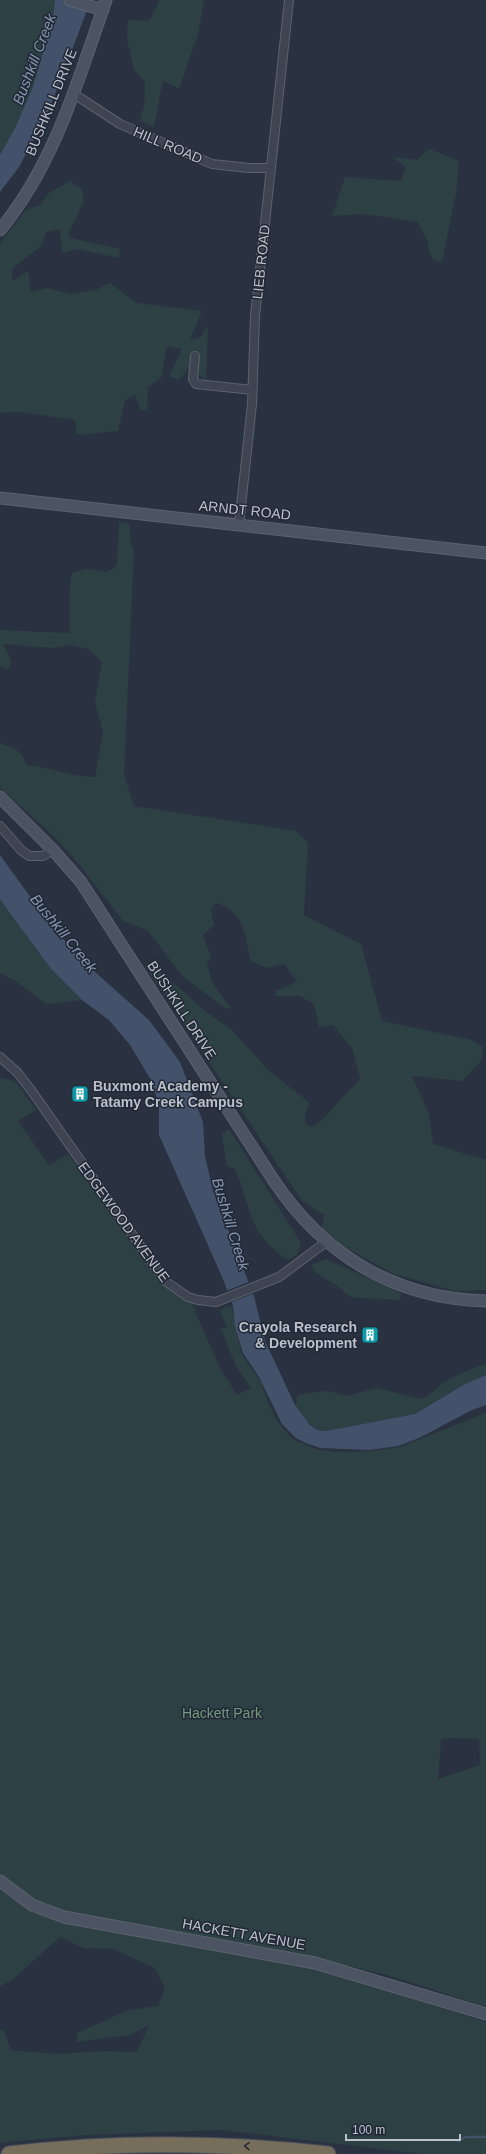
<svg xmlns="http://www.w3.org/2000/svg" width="486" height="2154" font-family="Helvetica,sans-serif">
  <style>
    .green { fill: #2d4043; fill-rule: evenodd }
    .water { fill: #43516a }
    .pier { fill: #2a3241 }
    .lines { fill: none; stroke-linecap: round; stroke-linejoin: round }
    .stream { stroke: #43516a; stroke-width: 2.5 }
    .street-casing { stroke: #5c626e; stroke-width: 10 }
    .secondary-casing { stroke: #5c626e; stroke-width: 13 }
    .highway-casing { stroke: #484f5b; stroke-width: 17 }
    .street { stroke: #3e4451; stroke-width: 8 }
    .secondary { stroke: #4c5463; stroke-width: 11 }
    .highway { stroke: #766d5b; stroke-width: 15 }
    .oneway { stroke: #262c38 }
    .labels { text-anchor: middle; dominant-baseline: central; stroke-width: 3; stroke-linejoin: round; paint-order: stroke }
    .street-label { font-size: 14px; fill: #bbc0cb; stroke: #222936 }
    .poi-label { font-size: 14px; font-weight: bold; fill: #bbc0cb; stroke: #222936; text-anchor: start }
    .park-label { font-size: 14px; fill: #74997e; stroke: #222936 }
    .water-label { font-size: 15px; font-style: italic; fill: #8595af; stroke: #222936 }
  </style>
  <rect width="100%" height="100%" fill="#2a3241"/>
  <path class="green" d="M0 0H55C50 50 27 112 0 155Z
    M160 0H204L198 34 179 89 163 80 154 127 140 121 144 106 145 82 134 70 127 40 128 20 149 21Z
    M429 149 459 161 456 193 442 262 434 260 429 252 428 242 418 222 365 214 332 216 345 177 401 181 406 167 392 157 417 160Z
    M70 181 82 189 84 201 69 232 70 238 120 249 119 258 77 249 62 253 60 229 46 232 41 246 12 269V281L28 271 31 292 47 288 71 294 98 289 110 283 137 303 202 311 190 340 201 337 208 325 206 380 188 368 179 380 169 376 182 349 167 346 161 378 148 387 147 411 141 410 135 395 125 400 118 431 77 435 75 420 21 412 0 413V243L26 210 40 205 49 193Z
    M119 522 130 524V540L134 552 124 775 134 806 296 831 308 843 304 915 361 944 382 1021 472 1040 483 1047 481 1061 462 1081 412 1076 429 1114 433 1144 486 1160V1290L455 1291 394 1274 347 1248 322 1229 324 1215 302 1201 145 966 150 962 205 1011 231 1029 269 1071 304 1098 309 1103 305 1115V1123L312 1127 321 1121 360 1079 352 1048 333 1025 319 1027 314 1004 300 996H276L275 991 297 982 284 964 266 968 251 961C244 935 246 912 216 903L211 910 214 925 203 935 211 958 207 964 212 982 230 1008 226 1009 183 977 148 931 123 921 79 864 54 836 0 788V743C17 750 19 748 27 765 50 767 72 777 95 777L103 732 95 702 102 662 89 649 70 645 53 648 3 644 12 662 7 669 0 666V630L69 633C71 613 68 593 72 573L87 569 107 572 117 566Z
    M0 899 51 969 82 1000 46 1004 14 980 0 973Z
    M0 1078 15 1081 36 1110 18 1121 49 1165 68 1154 160 1283 191 1302 220 1368 237 1395 251 1388 236 1366 221 1329 227 1327 220 1310 231 1305 241 1353 261 1382 269 1405 279 1424 292 1438 299 1442 319 1450 338 1452 373 1451 400 1447 486 1413V2007C431 1990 373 1965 315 1963L64 1918 65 1923 308 1968 392 1992 486 2022V2154H422L222 2130 86 2135 0 2143V2030H4L11 2050 55 2054 104 2051 137 2052 149 2025 130 2035 77 2042V2033L129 2010 158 2006 165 1988 155 1968 113 1949 84 1948 60 1937 12 1980 0 1986ZM444 1738 479 1739 480 1765 438 1779 441 1740Z
    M229 1129 301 1243 297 1255 288 1260C247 1233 252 1209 235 1169L227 1166 222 1134Z
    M326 1259 401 1293 400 1300 350 1297 336 1285 316 1273 311 1265Z
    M486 1364V1375L465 1384 415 1414 326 1431C311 1429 305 1419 296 1408L297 1396 307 1393 328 1391 347 1396 377 1388 421 1399C431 1395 438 1386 447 1381 460 1373 473 1368 486 1364Z"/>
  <path class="water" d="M55 0H91L49 110 19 167 0 192V155L16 126 33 87 53 18Z
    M0 855 52 927 87 965 149 1020 180 1062 203 1122 205 1156 213 1191 254 1296 265 1341 295 1405 310 1425 318 1430 326 1431 415 1414 465 1384 486 1375V1405L472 1410 419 1438 398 1446 369 1450 320 1448 306 1443 296 1438 282 1424 259 1377 243 1353 235 1327 233 1306 223 1279 159 1135V1104L151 1080 130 1045 109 1020 82 1000 51 969 7 909 0 899Z"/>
  <path class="pier" d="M251 1281 255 1293 229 1303 226 1291Z"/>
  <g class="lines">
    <path class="stream" d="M458 2141 466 2137H486"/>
    <g class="street-casing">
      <path id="street" d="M74 94 120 124 212 164 249 168H271
        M195 356 193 379 196 384 253 390
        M239 525 252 404 255 316 289 0
        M0 826 21 850 29 856H43L53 850
        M0 1057 17 1072 31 1090 165 1281 188 1297 198 1300 216 1302 279 1277 326 1242"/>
    </g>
    <g class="secondary-casing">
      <path id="secondary" d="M70 0 103 10
        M0 230C55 164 78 80 106 0
        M0 498 486 553
        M0 797 53 850 81 882 274 1181C324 1255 395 1299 486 1301
        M0 1881 32 1905 64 1917 315 1963 486 2014"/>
    </g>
    <g class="highway-casing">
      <path id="highway" d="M9 2154C115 2141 221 2142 328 2154"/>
    </g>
    <use href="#street" class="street"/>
    <use href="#secondary" class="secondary"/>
    <use href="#highway" class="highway"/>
  </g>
  <defs><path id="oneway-chevron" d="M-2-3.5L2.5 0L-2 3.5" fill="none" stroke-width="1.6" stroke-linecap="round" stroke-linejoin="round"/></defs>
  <use class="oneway" href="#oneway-chevron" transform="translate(247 2146) rotate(-177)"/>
  <defs>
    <g id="building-square" transform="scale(0.9)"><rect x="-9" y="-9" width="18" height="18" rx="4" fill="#0f9aa8" stroke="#222936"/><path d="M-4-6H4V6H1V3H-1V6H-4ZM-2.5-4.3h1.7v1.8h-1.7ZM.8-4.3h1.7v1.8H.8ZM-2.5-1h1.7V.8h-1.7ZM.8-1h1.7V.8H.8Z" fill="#fff"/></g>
  </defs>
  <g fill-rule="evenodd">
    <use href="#building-square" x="80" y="1094"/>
    <use href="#building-square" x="370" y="1335"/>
  </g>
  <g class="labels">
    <g class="street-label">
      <text transform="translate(51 102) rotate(-68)">BUSHKILL DRIVE</text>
      <text transform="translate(168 145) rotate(23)">HILL ROAD</text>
      <text transform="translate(261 262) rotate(-84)">LIEB ROAD</text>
      <text transform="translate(245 510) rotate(6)">ARNDT ROAD</text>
      <text transform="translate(182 1010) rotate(57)">BUSHKILL DRIVE</text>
      <text transform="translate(124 1222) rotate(54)">EDGEWOOD AVENUE</text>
      <text transform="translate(244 1934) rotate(10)">HACKETT AVENUE</text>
    </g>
    <g class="poi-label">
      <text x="93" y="1086">Buxmont Academy -<tspan x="93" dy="16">Tatamy Creek Campus</tspan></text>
      <text x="357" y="1327" text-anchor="end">Crayola Research<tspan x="357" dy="16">&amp; Development</tspan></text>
    </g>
    <g class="park-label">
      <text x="222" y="1713">Hackett Park</text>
    </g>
    <g class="water-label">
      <text transform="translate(34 59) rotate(-69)">Bushkill Creek</text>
      <text transform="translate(64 933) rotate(51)">Bushkill Creek</text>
      <text transform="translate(231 1224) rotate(73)">Bushkill Creek</text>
    </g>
  </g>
  <path d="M346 2134v6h114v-6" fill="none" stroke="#bbc0cb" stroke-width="2"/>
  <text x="352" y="2134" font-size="12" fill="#bbc0cb" stroke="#222936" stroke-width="3" paint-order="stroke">100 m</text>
</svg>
